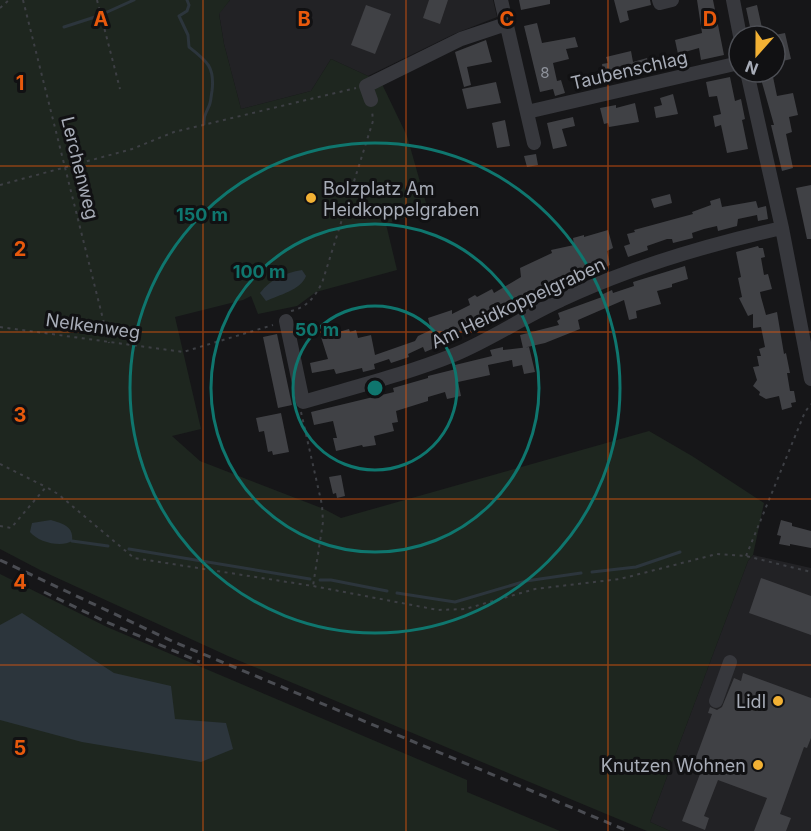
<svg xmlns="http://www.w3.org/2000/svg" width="811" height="831" font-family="Inter,sans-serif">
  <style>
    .built { fill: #222225 }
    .green { fill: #1e261f }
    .water { fill: #2c353c }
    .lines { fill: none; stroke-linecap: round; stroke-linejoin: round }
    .stream { stroke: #2c353c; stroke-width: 3 }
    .building { fill: #404145 }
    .path { stroke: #3d3f44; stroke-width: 2; stroke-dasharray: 3 4.5; stroke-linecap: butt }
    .minor { stroke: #37383d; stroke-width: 14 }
    .rail { stroke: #4a4c52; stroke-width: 3; stroke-dasharray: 8 6; stroke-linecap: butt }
    .grid { fill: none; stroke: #e8590c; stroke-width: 1.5; stroke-opacity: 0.55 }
    .ring { fill: none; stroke: #0f766e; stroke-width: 3 }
    .poi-dot { fill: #f2b134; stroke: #111113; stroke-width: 2 }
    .labels { text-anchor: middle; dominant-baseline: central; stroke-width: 6; stroke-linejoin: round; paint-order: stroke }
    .number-label { font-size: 15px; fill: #8e929b }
    .street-label { font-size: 18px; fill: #a8adb8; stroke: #111113 }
    .poi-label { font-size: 18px; fill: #a8adb8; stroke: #111113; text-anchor: end }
    .grid-label { font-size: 20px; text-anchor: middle; font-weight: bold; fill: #e8590c; stroke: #111113; stroke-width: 6; stroke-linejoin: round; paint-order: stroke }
    .centre { fill: #0f766e; stroke: #111113; stroke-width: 3 }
    .ring-label { font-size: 18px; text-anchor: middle; font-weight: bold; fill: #0f766e; stroke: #111113; stroke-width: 6; stroke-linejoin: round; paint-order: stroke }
  </style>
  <rect width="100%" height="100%" fill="#161618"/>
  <path class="built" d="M230 0H493L497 17 454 34 368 76 331 59 311 91 241 109 224 44 219 13Z
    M753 555 811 568V831H670L650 822 748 561Z"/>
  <path class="green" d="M0 0H230L219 14 224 44 241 109 311 91 331 59 381 82 407 136 428 210 386 224 397 270 316 292 297 306 258 314 251 296 243 300 175 317 201 429 172 436 200 461 324 509 341 518 649 431 692 456 764 503 753 555 748 561 650 822 670 831H647L228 656 42 571 0 549Z
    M0 574 107 627 467 780V792L560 831H0Z"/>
  <path class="water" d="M302 270 306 276C301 290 279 295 266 301L260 293C271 279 284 273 302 270Z
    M51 520C63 524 74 526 72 541 61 548 38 542 30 532L32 523Z
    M22 613 114 673 171 686 175 719 226 723 233 749 201 762 82 742 0 720V625Z"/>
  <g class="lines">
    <path class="stream" d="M187 0 189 5 187 11 179 16 188 35 189 47C207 61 215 67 212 91 211 96 211 102 209 106 206 114 203 115 204 124
      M105 13 134 0
      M64 27 95 17
      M72 541 108 546
      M129 549 310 579
      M592 572 636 567 680 552
      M320 580H331L387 591
      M397 593 455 602 526 581 581 573"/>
  </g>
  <path class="building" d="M429 0H448L440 24 423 18Z
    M519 0H550V4L521 10Z
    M614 0H650L651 5 627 11 629 20 620 23Z
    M697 0H713L724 55 701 60 699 48 678 54 675 40 702 33Z
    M366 5 391 14 375 54 351 45Z
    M757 5 762 28 764 36H752L746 8Z
    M537 23 542 43 575 37 578 47 566 49 569 59 553 63 557 81 561 80 565 93 555 96 553 89 540 92 524 26Z
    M785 33 791 59 775 63V35Z
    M486 40 492 62 467 67 471 85 464 87 455 52Z
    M631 51 633 62 647 58 649 66 635 70 636 72 604 76 602 64 608 63 606 57Z
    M759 72H772L777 96 793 93 798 115 789 117 792 132 786 134 793 168 782 171 771 125H774Z
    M730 77 735 101 741 99 745 119 742 120 748 149 727 153 721 125 715 127 713 116 721 114 717 96 709 97 706 82Z
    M496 82 501 103 467 109 462 89Z
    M673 94 678 114 656 118 654 107 662 105 660 98Z
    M635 103 639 122 609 127 608 123 604 124 600 108 616 105V108Z
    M573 117 575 126 562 129 567 146 553 149 547 123Z
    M505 120 510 146 497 148 492 123Z
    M536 154 538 165 527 167 524 156Z
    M811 185V239H807L796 188Z
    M670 194 672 203 654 208 651 199Z
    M720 198 722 207 756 201 758 208 766 206 768 219 758 221 757 215 738 219 737 226 718 231 717 226 704 229 692 233 693 238 673 243 672 239H667L647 246 648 250 628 257 624 246 630 244 627 234 635 232 634 230 693 214 692 212 711 205 710 201Z
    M608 230 613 248 607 251 610 265 566 283 470 332 468 328 450 337 451 341 425 352 423 347 408 354 409 357 391 363 389 359 374 364 375 369 363 372 362 368 336 374 334 369 312 373 310 363 328 359 321 337 349 329 350 332 356 330 358 338 371 335 375 355 415 341 418 336 431 330 428 318 452 310V314L470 305 468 299 475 295 477 297 492 289 494 293 521 277 520 268 552 253 551 250 574 245 573 238 584 235V237Z
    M758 246 759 248H763L765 257 761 258 764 275 768 274 772 289 760 292 761 297 766 315 777 312 784 354 786 353 790 373H787L790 391H794L796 402 791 403 792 407 782 410 779 396 766 399 759 395 760 392 753 386 757 380 753 367 759 366 757 356H761L759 349 765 347 761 327 753 328V314L748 316 739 298 742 297 738 278 741 277 736 252Z
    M685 266 688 279 672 284V287L657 291 661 304 636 311 637 318 629 320 624 300 578 320 580 329 545 343 523 348 520 335 559 325 557 321 560 319 558 313 602 297 601 295 612 290 613 293 634 286 633 282Z
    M277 334 292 405 278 408 263 337Z
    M503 347V350L529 347 535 372 524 374 522 365 513 367 512 360 488 365 490 375 458 382 461 396 447 399 445 392 428 397V401L396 411 398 422 392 423 394 431 374 436 376 445 363 447 362 445 336 451 333 438H337L333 421 314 425 311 412 394 392 393 388 428 378V376L456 369 455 365 492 356 490 350Z
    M281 413 289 452 273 455 272 451 268 452 264 431 259 432 256 418Z
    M341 475 345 496 337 498 336 493 333 494 329 477Z
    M781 520 792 523V526L811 531V548L790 544V546L779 544 781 536 777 535Z
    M761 578 811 596V635L749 613Z
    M743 673 811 698V738L807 748 804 747 780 814 791 818 786 831H754L767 798 718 780 704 816 709 818 705 830 682 821 700 774 691 771 712 714 708 713 710 707 717 710 722 707 734 678 741 681Z"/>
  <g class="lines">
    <path class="path" d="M23 0 109 343
      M97 0 120 89
      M0 8 9 0
      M0 185 132 149 174 132 356 88
      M291 311C307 307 314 298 322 283L373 121 372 110
      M0 327 183 352 273 325
      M301 412 322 505 323 522 313 586
      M0 464 46 487
      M0 526 11 528 46 487 58 494 134 558 313 586 438 610 465 609 535 589 620 579 717 554 746 556 811 572
      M746 556 805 412 811 404"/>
    <path class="minor" d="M501 0 534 143
      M659 0 660 3 672 0
      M733 0 740 36
      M747 72 782 228 811 379
      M371 100 366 86 461 39 506 24
      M527 112 739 63
      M286 321 303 402C354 387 407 374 456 354 492 339 525 316 561 300 631 267 706 245 782 228
      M716 701 730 662"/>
    <path class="rail" d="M0 560 174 642 628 831
      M44 592 104 621 200 662"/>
  </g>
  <path class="grid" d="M203 0V831M406 0V831M608 0V831M0 166H811M0 332H811M0 499H811M0 665H811"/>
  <g class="ring">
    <circle cx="375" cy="388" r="82"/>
    <circle cx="375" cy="388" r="164"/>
    <circle cx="375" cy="388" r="245"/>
  </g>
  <g class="poi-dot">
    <circle cx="311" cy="198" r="6"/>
    <circle cx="778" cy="701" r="6"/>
    <circle cx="758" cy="765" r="6"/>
  </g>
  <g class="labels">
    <g class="number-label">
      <text x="545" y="72">8</text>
    </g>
    <g class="street-label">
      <text transform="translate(629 70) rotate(-13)">Taubenschlag</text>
      <text transform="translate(80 168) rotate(76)">Lerchenweg</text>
      <text transform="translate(518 303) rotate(-25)">Am Heidkoppelgraben</text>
      <text transform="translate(93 326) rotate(8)">Nelkenweg</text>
    </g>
    <g class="poi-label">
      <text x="323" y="188" text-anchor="start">Bolzplatz Am<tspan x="323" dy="21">Heidkoppelgraben</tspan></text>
      <text x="766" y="701">Lidl</text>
      <text x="746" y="765">Knutzen Wohnen</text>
    </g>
  </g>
  <g class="grid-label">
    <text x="101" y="26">A</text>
    <text x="304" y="26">B</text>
    <text x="507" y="26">C</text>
    <text x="710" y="26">D</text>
    <text x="20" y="90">1</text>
    <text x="20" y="256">2</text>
    <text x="20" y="422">3</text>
    <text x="20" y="589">4</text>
    <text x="20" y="755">5</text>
  </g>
  <circle cx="375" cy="388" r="9" class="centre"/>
  <g class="ring-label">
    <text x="202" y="221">150 m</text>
    <text x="259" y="278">100 m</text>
    <text x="317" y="336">50 m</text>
  </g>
  <g transform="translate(757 54) rotate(201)"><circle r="28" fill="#111113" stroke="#4d4f55" stroke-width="1.5"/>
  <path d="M0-4.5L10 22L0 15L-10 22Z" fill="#f2b134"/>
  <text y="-9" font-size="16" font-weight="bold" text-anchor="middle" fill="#a8adb8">N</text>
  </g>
</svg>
